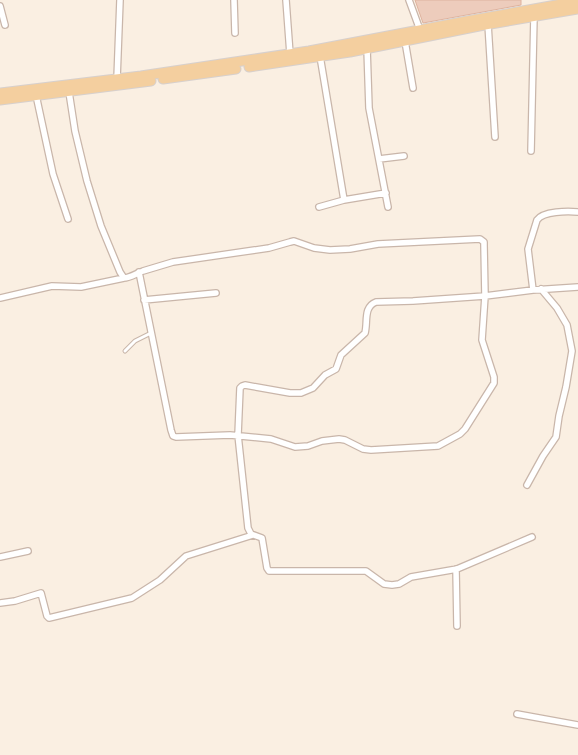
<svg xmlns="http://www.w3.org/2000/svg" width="578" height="755" font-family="'Alegreya Sans',sans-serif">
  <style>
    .building { fill: #edccbc; stroke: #deb29e }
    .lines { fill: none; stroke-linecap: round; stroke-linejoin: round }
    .lane-casing { stroke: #c9b6aa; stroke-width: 5 }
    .street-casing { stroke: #c9b6aa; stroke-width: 8 }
    .primary-casing { stroke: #d7d0cd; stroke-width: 11 }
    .lane { stroke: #fff; stroke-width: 3 }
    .street { stroke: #fff; stroke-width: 5.5 }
    .primary { stroke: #f4cf9f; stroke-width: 9 }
  </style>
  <rect width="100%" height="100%" fill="#faefe2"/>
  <path class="building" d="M415 0H521V5L423 23Z"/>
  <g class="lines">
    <g class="lane-casing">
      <path id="lane" d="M125 351 135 341 151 333"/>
    </g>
    <g class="street-casing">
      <path id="street" d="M234 0 235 33
        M286 0 290 54
        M409 0 420 30
        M0 6 5 25
        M488 24 495 137
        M405 41 413 88
        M367 48 369 108 388 207
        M320 56 344 200
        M117 79 120 0
        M69 92 75 131 87 181 101 226 120 272 124 278C130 278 137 273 143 271L173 262 269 248 290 242 294 241 314 248 330 250 350 249 378 244 480 239 484 242V245L485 296 482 340 494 377V383L465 429 460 434 438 446 371 450 363 449 345 440 339 439 322 441 308 446 295 447 271 439 230 435 176 437 173 436 171 430 139 272
        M36 95 53 174 68 219
        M531 151 534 16
        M379 159 404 156
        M319 207 344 200 386 193
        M533 290 528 249 537 220C543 211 568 211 578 212
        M0 298 52 286 81 287 124 278
        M144 300 216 293
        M527 485 543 456 556 437 559 416 566 387 572 351 567 325 557 308 541 289
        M532 537 457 569 411 577 399 584 392 585 384 584 366 571H269L267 568 262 538 251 534 248 528 238 435 240 388 242 386 245 385 290 393H301L313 388 325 375 336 369 341 355 365 333C368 322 363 307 376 302L413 301 485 296 533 290 578 287
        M0 557 28 551
        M456 569 457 626
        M0 603 15 601 41 593 47 616 49 618 132 598 160 580 186 556 253 535
        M517 714 578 725"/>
    </g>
    <g class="primary-casing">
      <path id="primary" d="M249 67 350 52 479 26 578 9
        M163 79 236 69
        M0 93 141 76 309 51 467 21 578 1
        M0 100 151 81"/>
    </g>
    <use href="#lane" class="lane"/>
    <use href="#street" class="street"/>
    <use href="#primary" class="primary"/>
  </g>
</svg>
